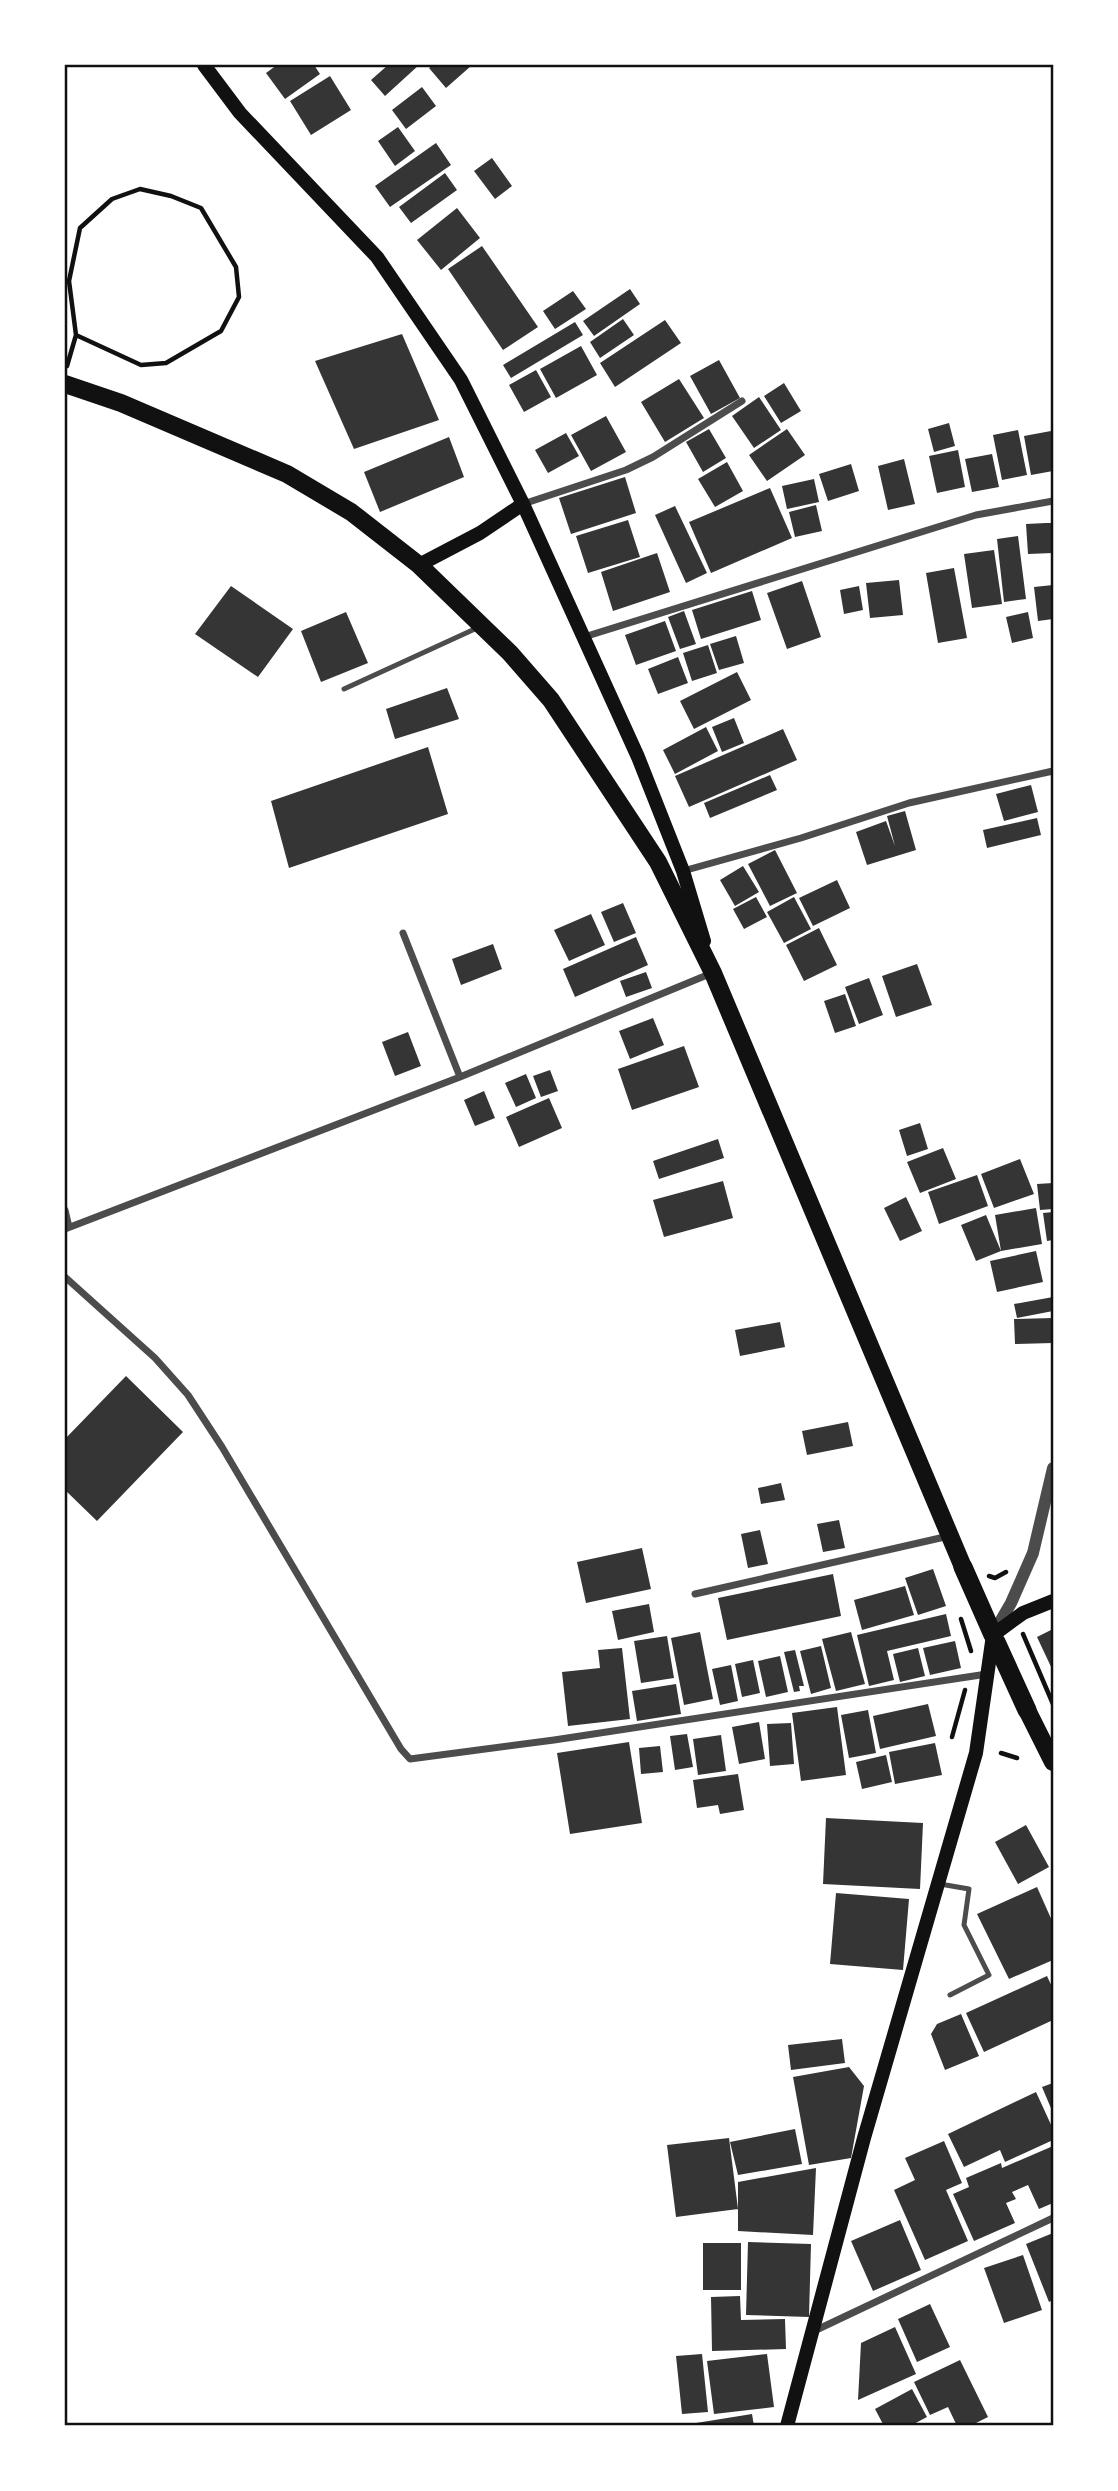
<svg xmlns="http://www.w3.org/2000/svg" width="1118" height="2491" font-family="Figtree,sans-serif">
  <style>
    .building { fill: #353535 }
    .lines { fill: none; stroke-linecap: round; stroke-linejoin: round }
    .path { stroke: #111; stroke-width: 4.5 }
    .service { stroke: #4c4c4c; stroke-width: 5 }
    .minor { stroke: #4c4c4c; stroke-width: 7 }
    .tertiary { stroke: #4c4c4c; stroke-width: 12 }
    .secondary { stroke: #111; stroke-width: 14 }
    .primary { stroke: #111; stroke-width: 18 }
    .trunk { stroke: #111; stroke-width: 19 }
    .neatline { fill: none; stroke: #111; stroke-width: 2.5 }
  </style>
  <rect width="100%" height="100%" fill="#fff"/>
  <path class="building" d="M277 65H314L320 74 285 99 266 73Z
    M388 65H419L385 96 371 80Z
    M433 65H470L471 66 446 88 429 68Z
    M330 76 351 110 311 135 290 101Z
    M422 87 436 106 406 129 392 110Z
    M398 127 415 151 395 166 378 141Z
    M436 143 451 165 390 207 375 186Z
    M492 158 512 186 495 199 474 171Z
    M445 173 457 190 411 223 399 207Z
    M457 208 480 238 441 270 417 240Z
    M482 246 538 327 503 350 448 269Z
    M630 289 640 304 594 336 583 321Z
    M573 291 586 309 555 329 543 311Z
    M623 319 634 335 600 358 590 342Z
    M665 320 681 343 615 387 600 363Z
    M575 322 583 335 511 378 503 365Z
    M402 334 439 420 354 449 315 361Z
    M581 346 597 375 556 398 540 369Z
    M719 360 740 398 711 414 690 376Z
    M536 370 551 397 524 412 509 385Z
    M679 379 704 418 665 442 641 402Z
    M784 383 801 411 781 423 764 396Z
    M759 397 781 430 754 448 732 416Z
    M606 416 626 452 591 471 571 435Z
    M949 423 955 446 934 452 928 429Z
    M709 429 726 458 703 472 686 442Z
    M787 429 805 455 767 481 749 455Z
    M1018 430 1027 475 1002 480 993 435Z
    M1051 431 1053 471 1031 475 1024 436Z
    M566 433 579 456 548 473 535 450Z
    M449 437 464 477 380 512 364 472Z
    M958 450 965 487 937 493 929 456Z
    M992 454 999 487 972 492 965 459Z
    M904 459 915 504 888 510 878 466Z
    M727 462 743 491 715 507 698 479Z
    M851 464 859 491 828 501 819 474Z
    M625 477 636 513 571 534 559 498Z
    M814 479 819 502 787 509 782 486Z
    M770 488 792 538 711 573 689 522Z
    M816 505 822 531 795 537 789 512Z
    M675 506 707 573 686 583 655 515Z
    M628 520 640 557 588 573 576 536Z
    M1046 523H1053V553L1028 554 1026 524Z
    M1018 536 1026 599 1004 602 997 539Z
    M994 550 1002 604 972 608 964 554Z
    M657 553 670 592 613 611 601 572Z
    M954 568 967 638 938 643 926 573Z
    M899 580 903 615 870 618 866 583Z
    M802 581 821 637 787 649 767 593Z
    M1053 585V619L1038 621 1034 587Z
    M231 586 293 629 258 677 195 634Z
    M859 586 863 610 844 614 840 590Z
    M752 591 761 620 701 639 692 610Z
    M684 611 696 644 680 649 668 617Z
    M346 612 368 663 321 682 301 631Z
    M1028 612 1033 638 1012 643 1006 617Z
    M665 621 676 651 636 665 625 635Z
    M736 636 744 663 719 670 710 644Z
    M708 645 717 673 692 681 683 653Z
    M678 657 688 683 658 694 648 669Z
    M737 672 751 700 694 729 680 701Z
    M447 688 459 719 395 739 386 709Z
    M734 718 744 743 722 752 712 727Z
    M706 727 718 751 675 774 663 750Z
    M783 729 797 760 689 807 675 776Z
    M428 747 448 814 289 868 271 801Z
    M770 775 777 790 710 818 704 803Z
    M1031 785 1038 812 1004 821 996 794Z
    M905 811 916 850 867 865 856 832 886 821 895 846 887 816Z
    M1037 818 1041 835 987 848 983 830Z
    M775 850 797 893 770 906 748 864Z
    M743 866 759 892 735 906 720 880Z
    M837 880 850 908 813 926 799 898Z
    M756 897 767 917 744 929 733 909Z
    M794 897 811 929 784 943 767 912Z
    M623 903 636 933 614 942 601 912Z
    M591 914 605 945 569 961 554 930Z
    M819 928 837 965 804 981 786 945Z
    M636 937 648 965 575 997 563 969Z
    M493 944 502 969 461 985 452 959Z
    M917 964 932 1005 896 1017 882 976Z
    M646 972 652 988 626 997 620 981Z
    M869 978 883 1015 859 1024 845 987Z
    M845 994 856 1026 835 1033 824 1001Z
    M653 1018 664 1045 630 1059 619 1031Z
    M408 1032 421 1066 395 1076 382 1042Z
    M684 1046 699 1087 632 1110 618 1069Z
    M550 1070 558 1091 541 1097 533 1076Z
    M526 1074 536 1098 516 1107 505 1083Z
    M484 1091 495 1118 475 1126 464 1100Z
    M549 1098 562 1128 519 1147 506 1117Z
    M920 1123 928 1149 907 1156 899 1130Z
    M718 1139 724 1158 659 1179 653 1161Z
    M943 1148 956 1179 920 1193 907 1162Z
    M1020 1159 1034 1194 994 1208 981 1174Z
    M977 1175 988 1206 939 1224 928 1192Z
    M723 1181 733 1218 664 1237 653 1200Z
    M1053 1183V1209L1040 1210 1037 1184Z
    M906 1197 922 1231 900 1241 884 1208Z
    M1036 1208 1042 1244 1001 1251 976 1261 961 1225 986 1215 1001 1251 995 1215Z
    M1053 1212V1240L1047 1241 1043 1213Z
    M1036 1251 1043 1282 997 1292 990 1261Z
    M1053 1297V1311L1017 1318 1014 1304Z
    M1053 1318V1343L1015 1344 1014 1319Z
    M780 1322 785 1347 740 1356 735 1330Z
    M126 1376 183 1432 97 1521 65 1490V1439Z
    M848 1422 853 1446 807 1455 802 1431Z
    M781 1483 785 1500 761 1504 758 1488Z
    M839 1520 845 1548 823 1552 817 1524Z
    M760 1530 768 1564 748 1568 741 1534Z
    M642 1548 651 1589 586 1603 577 1562Z
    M933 1569 946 1606 918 1615 905 1578Z
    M833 1574 841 1616 727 1640 718 1598Z
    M905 1586 914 1615 862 1630 854 1600Z
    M649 1604 654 1632 618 1640 612 1611Z
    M946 1614 951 1636 887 1651 894 1680 869 1686 857 1635Z
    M1053 1629V1671L1037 1637Z
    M700 1632 713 1699 684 1705 671 1638Z
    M851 1632 865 1684 836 1691 822 1639Z
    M667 1636 674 1678 641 1683 634 1641Z
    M955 1641 961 1668 930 1675 923 1648Z
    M821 1646 831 1688 811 1694 800 1651Z
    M622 1648 630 1719 568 1726 562 1672 600 1668 598 1650Z
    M918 1648 925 1676 900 1682 893 1654Z
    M795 1650 804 1686H799L800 1691 794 1692 784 1652Z
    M780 1656 788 1692 766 1697 758 1661Z
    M753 1660 760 1693 742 1697 735 1664Z
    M731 1665 738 1701 720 1705 712 1669Z
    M676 1684 681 1714 637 1721 632 1691Z
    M928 1704 936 1736 880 1749 873 1716Z
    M837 1707 846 1775 801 1781 792 1713Z
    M868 1710 876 1753 849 1758 841 1715Z
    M759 1722 765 1759 739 1764 732 1727Z
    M791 1723 794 1764 770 1766 767 1724Z
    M687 1734 693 1767 675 1770 670 1736Z
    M721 1735 726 1771 698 1775 693 1739Z
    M629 1742 642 1823 570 1834 557 1753Z
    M935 1743 942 1775 895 1784 889 1752Z
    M660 1746 663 1772 641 1774 639 1748Z
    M886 1755 892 1782 862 1789 856 1762Z
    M738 1774 744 1810 720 1814 718 1805 697 1808 693 1780Z
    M826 1818 923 1823 920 1889 823 1884Z
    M1026 1825 1049 1867 1018 1884 995 1842Z
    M1037 1887 1053 1923V1960L1009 1979 977 1914Z
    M836 1893 909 1899 903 1970 830 1964Z
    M1047 1976 1053 1989V2020L984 2052 966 2013Z
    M961 2014 979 2056 945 2070 931 2034 937 2024Z
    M842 2039 845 2063 791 2070 788 2045Z
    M849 2067 864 2086 851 2158 809 2165 793 2077Z
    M1053 2083V2113L1042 2087Z
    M1036 2092 1053 2129V2140L1005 2162 1000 2150 964 2167 948 2134Z
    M795 2129 802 2164 738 2175 730 2142Z
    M729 2138 738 2209 676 2217 667 2145Z
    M944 2141 962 2183 946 2190 968 2241 925 2260 894 2190 915 2180 905 2158Z
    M1053 2146V2203L1039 2209 1028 2185 1012 2192 1016 2199 1006 2203 1015 2223 974 2241 953 2194 969 2187 966 2178 1001 2163 1002 2168Z
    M816 2168 813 2235 738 2231V2182Z
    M900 2220 921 2270 873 2291 851 2241Z
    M1053 2233V2300L1049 2302 1026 2244Z
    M748 2242 811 2244 809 2317 746 2315Z
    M703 2243H741V2290H703Z
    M1023 2255 1042 2310 1004 2323 984 2268Z
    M740 2296 741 2320 785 2319 786 2349 712 2351 711 2297Z
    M930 2304 950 2347 917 2362 898 2319Z
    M895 2327 916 2374 858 2400 861 2343Z
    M702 2354 708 2412 682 2414 676 2356Z
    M767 2354 774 2407 714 2414 707 2361Z
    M960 2360 988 2417 970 2426H957L948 2407 930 2415 914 2382Z
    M912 2389 927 2417 910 2426H884L875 2409Z
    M752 2414 754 2426H697L696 2423Z"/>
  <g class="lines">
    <path class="path" d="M67 366 76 335 69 281 80 228 112 199 140 189 171 196 201 208 236 267 239 297 221 331 166 363 141 365 76 335
      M989 1576 995 1578 1006 1572
      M961 1619 971 1651
      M1023 1634 1053 1704
      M952 1737 965 1690
      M1001 1753 1017 1758"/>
    <path class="service" d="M344 689 477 628
      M940 1884 969 1889 964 1925 989 1975 950 1995"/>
    <path class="minor" d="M523 504 626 470 653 457 742 401
      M584 637 976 515 1053 501
      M683 871 801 838 909 803 1053 771
      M403 933 460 1077
      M65 1210 69 1227
      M65 1229 460 1077 712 973
      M65 1277 155 1358 188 1395 222 1447 401 1749 410 1759 554 1740 987 1674
      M695 1594 949 1536
      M812 2332 1053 2218"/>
    <path class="tertiary" d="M993 1634 1011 1603 1033 1553 1053 1468"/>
    <path class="secondary" d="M204 65 240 113 377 257 461 380 523 504 638 757 683 871 704 941
      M419 565 480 533 523 504
      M787 2426 864 2138 976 1753 993 1635 1023 1613 1053 1601"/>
    <path class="primary" d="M65 384 121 403 287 474 351 512 419 565 510 653 551 700 658 862 713 973 963 1567
      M1027 1710 1053 1762"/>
    <path class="trunk" d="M963 1567 993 1635
      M996 1642 1027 1710"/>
  </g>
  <rect width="1118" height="2491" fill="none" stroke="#ffffff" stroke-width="133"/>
  <rect x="66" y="66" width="986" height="2358" class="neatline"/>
</svg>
